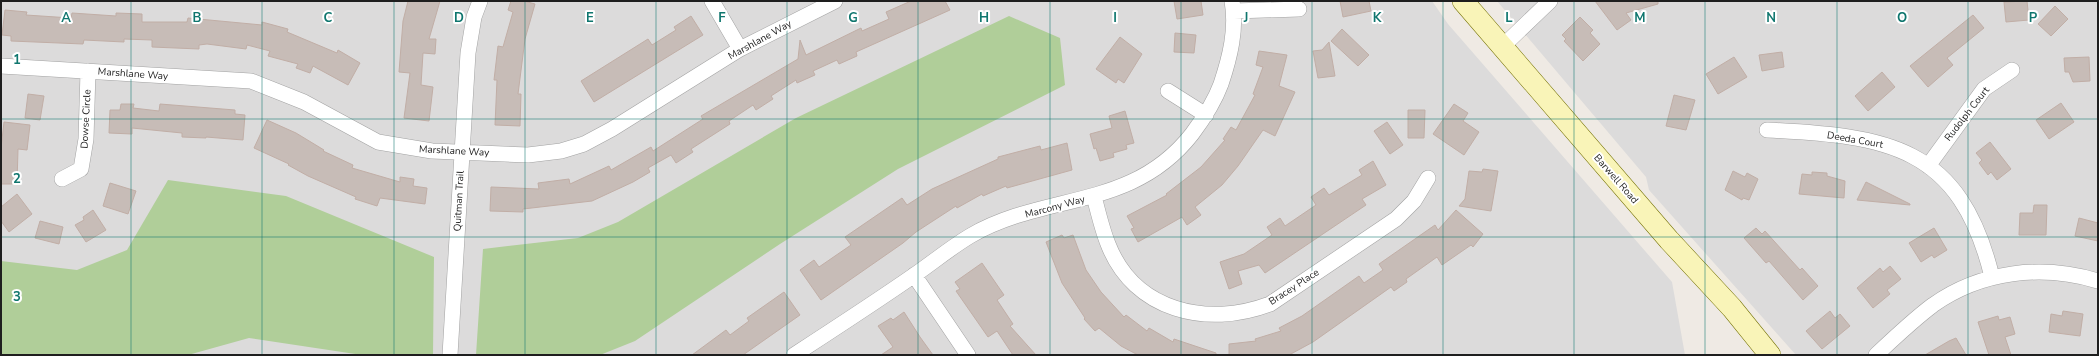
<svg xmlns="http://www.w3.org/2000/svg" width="2099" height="356" font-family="'Nunito Sans',sans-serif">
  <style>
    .residential { fill: #dcdbdb }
    .forest { fill: #b0ce99 }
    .building { fill: #c7bcb7; stroke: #c1aea6 }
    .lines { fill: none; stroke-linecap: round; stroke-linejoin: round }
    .street-casing { stroke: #a2a2a2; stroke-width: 16 }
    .secondary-casing { stroke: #757205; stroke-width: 22 }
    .street { stroke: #fff; stroke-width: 15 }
    .secondary { stroke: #f9f4b8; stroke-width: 21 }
    .grid { fill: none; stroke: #0f766e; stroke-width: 1; stroke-opacity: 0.55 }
    .labels { text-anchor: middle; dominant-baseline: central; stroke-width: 4; stroke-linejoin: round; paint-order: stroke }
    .street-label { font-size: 10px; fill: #1e1e1e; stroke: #fff }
    .grid-label { font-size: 13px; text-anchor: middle; font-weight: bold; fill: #0f766e; stroke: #fff; stroke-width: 4; stroke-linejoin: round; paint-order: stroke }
  </style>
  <rect width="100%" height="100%" fill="#efeae4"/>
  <path class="residential" d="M1 1H1432L1448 24 1672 282 1685 355H1Z
    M1497 1H2098V355H1796L1649 190 1646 177Z"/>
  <path class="forest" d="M1009 16 1060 38 1065 85 898 169 780 244 635 341 600 355H476L483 249 578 238 618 222 796 118Z
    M168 180 286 196 434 257 433 355H362L249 338 188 355H1V261L77 270 127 250Z"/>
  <path class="building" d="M408 1H440L429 39H436L435 54 423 53 421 85 433 87 429 121 404 118 410 73 399 72 403 21Z
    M511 1H524L535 4 525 39 518 94H521L520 126 495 125 497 80H494L498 46 503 47 513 12 508 10Z
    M911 1H945L950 10 856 52 857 56 839 64 837 60 813 71 815 75 797 83 796 80 771 96 773 99 756 110 753 105 729 121 730 124 691 149 693 152 676 163 671 155 648 168 650 172 633 182 592 201 523 209V212L490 211 491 187 539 189 538 183 569 179 570 184 609 166 611 170 651 147 653 151 703 119 701 116 798 59 800 40 806 55 861 28 862 31 889 19 886 12Z
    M1174 1H1201L1203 15 1177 19Z
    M1340 1H1369L1371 11 1343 17Z
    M1595 1H1658V4L1626 13 1631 20 1617 30Z
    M2027 1 2029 20 2006 22 2004 2Z
    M2055 6 2068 19 2051 36 2038 24Z
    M5 10 27 12 26 15 71 18 72 13 116 16V13L142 14V22H187L188 18 262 25V22L288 29 287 32 337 53 338 50 360 63 348 85 313 66 310 73 296 68 298 64 268 56 270 51 247 45 246 49 207 44 199 45V49L152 47V40L124 39V42L84 40 83 44 11 41V36L2 35Z
    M1973 15 1984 28 1947 58 1953 65 1928 87 1910 66Z
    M691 16 703 35 594 102 581 81 648 39 652 45 676 30 674 27Z
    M1580 17 1593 30 1590 33 1600 44 1583 61 1564 41 1566 39 1562 35Z
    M1342 29 1369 55 1358 66 1331 41Z
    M1175 33 1196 35 1194 53 1174 52Z
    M1120 37 1142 54 1124 83 1118 79 1116 83 1096 69Z
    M1329 42 1335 76 1318 78 1313 51 1322 50Z
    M1259 51 1287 55 1279 86 1295 92 1275 136 1263 130 1238 166 1222 185 1195 207 1201 215 1187 225 1182 217 1138 242 1131 229 1134 228 1127 216 1167 195 1166 194 1201 167 1225 140 1223 139 1231 127 1236 130 1255 95 1253 94 1263 67 1256 65Z
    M1782 52 1784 67 1762 71 1759 55Z
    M1734 57 1747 77 1718 94 1706 74Z
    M2089 57 2090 81 2073 82 2069 72H2065L2064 58Z
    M1882 72 1895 87 1868 111 1855 96Z
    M28 94 44 96 40 120 25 118Z
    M1674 95 1695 100 1686 130 1666 126Z
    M2061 103 2074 122 2049 139 2036 120Z
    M121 104H134L133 108 159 111 160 104 235 110V114L245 115 243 140 206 137V138L182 137V133L132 128V134L109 133 110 110H120Z
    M1454 104 1468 113 1463 121 1479 132 1464 155 1433 134Z
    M1408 110H1425L1424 138H1408Z
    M1125 111 1134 143 1126 145 1127 149 1113 153 1114 157 1100 161 1096 148 1094 149 1090 134 1112 128 1109 116Z
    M267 120 296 133 324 150 323 151 353 165 352 168 400 182V177L414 179 413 186 427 188 425 204 380 198 377 206 355 199 356 197 308 176 288 165 289 164 254 148Z
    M4 122 30 125 27 150 18 149 17 184H1V148Z
    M1387 122 1403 145 1390 154 1374 131Z
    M1990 142 2011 169 1997 180 1991 172 1988 175 1979 163 1982 160 1976 153Z
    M1067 143 1072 170 1007 188 1006 186 983 196 982 194 957 208 956 206 916 232 903 243 821 300 800 270 814 260 819 267 851 245 845 237 902 198 907 205 932 189 998 159V157L1040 146 1041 150Z
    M1373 161 1386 185 1362 199 1366 205 1265 273 1259 265 1238 271 1242 284 1229 289 1220 262 1244 254 1272 235 1267 227 1280 218 1285 226 1316 205 1311 197 1324 188 1329 195 1362 175 1359 170Z
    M1483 169 1498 171 1491 211 1459 206 1465 199 1469 171 1482 172Z
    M1733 171 1745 177 1747 173 1758 179 1749 200 1743 198 1742 200 1725 190Z
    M1812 172 1827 173V176L1845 181 1844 198 1799 194 1802 174 1812 175Z
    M1866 182 1910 204V205L1857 200Z
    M110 183 136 191 128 214 103 206Z
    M17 194 32 214 9 232 1 221V207Z
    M2034 205H2047L2046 235H2019L2020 213H2033Z
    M93 210 106 230 86 242 75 225 84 220 83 217Z
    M1456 210 1483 234 1473 247 1471 245 1442 265 1437 257 1406 279 1407 282 1394 291 1391 287 1313 342 1289 355H1229V344L1256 341 1255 339 1281 331 1279 328 1302 316 1359 276 1364 283 1383 270 1379 264 1435 225 1438 230Z
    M2079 218 2098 223V241L2075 236Z
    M40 221 63 227 59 244 35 238Z
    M1756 228 1762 234 1765 231 1800 270 1802 268 1818 286 1803 300 1769 261 1766 263 1744 238Z
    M1934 228 1947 250 1934 258 1932 255 1921 262 1909 243Z
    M1062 235 1064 238 1073 235 1086 270 1101 292 1124 317 1126 315 1147 331 1149 328 1173 342 1174 339 1216 353V355H1138L1121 346 1099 328 1095 331 1084 319 1085 318 1062 283 1046 242Z
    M982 263 1004 295 997 300 1013 324 1010 326 1036 355H1013L997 331 988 337 956 291 960 289 955 282Z
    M1890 266 1901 279 1887 290 1890 294 1873 308 1857 288 1880 268 1883 272Z
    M784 292 800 315 743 355H692L726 330 730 335 749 321 747 318Z
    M1830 311 1835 318 1840 314 1850 326 1822 349 1806 331Z
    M2063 311 2083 314 2080 336 2049 332 2051 314 2062 316Z
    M904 312 920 337 933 355H881L893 347 878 326 891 318 893 320Z
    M1998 316 1999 320 2010 317 2015 334 2005 337 2011 355H1989L1978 322Z
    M1956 338 1966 355H1925L1949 341Z"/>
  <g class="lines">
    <g class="street-casing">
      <path id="street" d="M712 1 740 49
        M1234 11 1299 9
        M1502 47 1550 1
        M1 66 251 81 304 102 378 142 432 151 528 155 561 151 584 144 612 129 740 49 835 1
        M1168 91 1206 115
        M1767 130C1887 136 1960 145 1992 277
        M1928 166 1984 89 2012 70
        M62 179 81 169 86 139 88 71
        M1094 196C1098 212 1102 229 1108 244 1134 311 1207 328 1270 304L1396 219 1414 201 1428 178
        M914 275 968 355
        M450 355 468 53 474 17 480 1
        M794 355C834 329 874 303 913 276 932 263 950 248 970 236 1045 192 1132 211 1192 134 1204 118 1214 103 1221 84 1230 57 1237 29 1232 1
        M1876 355C1894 338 1913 320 1933 305 1981 271 2042 264 2098 281"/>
    </g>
    <g class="secondary-casing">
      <path id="secondary" d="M1463 1 1669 240 1732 308 1770 355"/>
    </g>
    <use href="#street" class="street"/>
    <use href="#secondary" class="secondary"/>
  </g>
  <path class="grid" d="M131 1V355M262 1V355M394 1V355M525 1V355M656 1V355M787 1V355M918 1V355M1050 1V355M1181 1V355M1312 1V355M1443 1V355M1574 1V355M1705 1V355M1837 1V355M1968 1V355M1 119H2098M1 237H2098"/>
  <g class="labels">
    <g class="street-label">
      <text transform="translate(760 40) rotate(-29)">Marshlane Way</text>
      <text transform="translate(133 74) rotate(4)">Marshlane Way</text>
      <text transform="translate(1967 114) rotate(-52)">Rudolph Court</text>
      <text transform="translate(86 119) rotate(-87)">Dowse Circle</text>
      <text transform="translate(1855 140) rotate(10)">Deeda Court</text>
      <text transform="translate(454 151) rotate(3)">Marshlane Way</text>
      <text transform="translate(1616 179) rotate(49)">Barwell Road</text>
      <text transform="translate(459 201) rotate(-87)">Quitman Trail</text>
      <text transform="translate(1055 207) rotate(-15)">Marcony Way</text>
      <text transform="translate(1294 287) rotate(-33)">Bracey Place</text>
    </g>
  </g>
  <g class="grid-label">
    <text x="66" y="22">A</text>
    <text x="197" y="22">B</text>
    <text x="328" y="22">C</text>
    <text x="459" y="22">D</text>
    <text x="590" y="22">E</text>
    <text x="722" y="22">F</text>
    <text x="853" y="22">G</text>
    <text x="984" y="22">H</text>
    <text x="1115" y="22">I</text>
    <text x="1246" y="22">J</text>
    <text x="1377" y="22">K</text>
    <text x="1509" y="22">L</text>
    <text x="1640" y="22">M</text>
    <text x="1771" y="22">N</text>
    <text x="1902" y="22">O</text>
    <text x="2033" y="22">P</text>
    <text x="17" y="64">1</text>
    <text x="17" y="183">2</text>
    <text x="17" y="301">3</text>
  </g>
  <rect width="2099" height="356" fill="none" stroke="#1e1e1e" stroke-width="4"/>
</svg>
